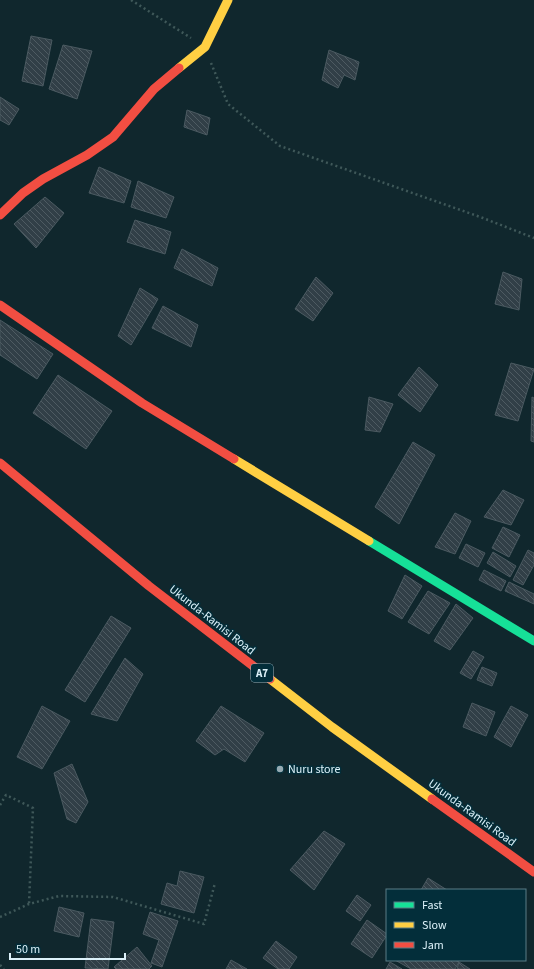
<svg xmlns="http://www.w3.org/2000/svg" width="534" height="969" font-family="'Source Sans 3',sans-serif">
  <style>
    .building { fill: url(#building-back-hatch); stroke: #4b5a61 }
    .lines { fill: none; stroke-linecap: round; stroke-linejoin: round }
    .path { stroke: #3f5859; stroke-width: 2.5; stroke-dasharray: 2 3; stroke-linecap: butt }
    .fast { stroke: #16e098; stroke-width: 9 }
    .slow { stroke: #ffcf43; stroke-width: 9 }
    .jam { stroke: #f24e42; stroke-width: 9 }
    .poi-dot { fill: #95aab2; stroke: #032e3a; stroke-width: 1.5 }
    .labels { text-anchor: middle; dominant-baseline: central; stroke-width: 3; stroke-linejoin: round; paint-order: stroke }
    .shield { fill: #032e3a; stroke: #9bb6c0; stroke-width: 1 }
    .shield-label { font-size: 11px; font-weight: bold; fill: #dcf1f9 }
    .street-label { font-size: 12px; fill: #dcf1f9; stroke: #032e3a }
    .poi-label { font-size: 12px; fill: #dcf1f9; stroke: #032e3a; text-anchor: start }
  </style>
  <defs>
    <pattern id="building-back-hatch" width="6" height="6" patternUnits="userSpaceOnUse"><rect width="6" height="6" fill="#313f47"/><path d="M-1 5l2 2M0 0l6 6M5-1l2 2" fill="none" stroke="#4e5b62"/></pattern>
  </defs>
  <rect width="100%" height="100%" fill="#10272d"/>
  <path class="building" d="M31 36 52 40 43 86 22 81Z
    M63 45 92 51 77 99 49 89Z
    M329 50 359 62 355 80 344 75 338 88 322 80Z
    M0 97 19 109 9 125 0 120Z
    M187 110 210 118 207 135 184 127Z
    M99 167 131 181 124 203 89 193Z
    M138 181 174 197 166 218 131 207Z
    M45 197 64 213 36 248 14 224Z
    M135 220 171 232 165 254 127 242Z
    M182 249 218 268 212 286 174 268Z
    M503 272 522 279 519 310 495 304Z
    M316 277 333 293 313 321 295 309Z
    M140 288 158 299 131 345 118 336Z
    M163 306 198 325 191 347 152 328Z
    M0 320 53 354 37 379 0 355Z
    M511 363 534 369 518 421 495 415Z
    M419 367 438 385 420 412 398 395Z
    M58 375 112 411 86 449 33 413Z
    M369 397 393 404 380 432 365 430Z
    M532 397 534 398V442L531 441Z
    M413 442 435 455 399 524 375 507Z
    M503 490 524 500 511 525 484 517Z
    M455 513 471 521 455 554 435 547Z
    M503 527 520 535 509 557 492 548Z
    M466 544 485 553 478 567 459 558Z
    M528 550 534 553V565L523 585 513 580Z
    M493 552 516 566 510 577 487 563Z
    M484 570 506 581 501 591 479 580Z
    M405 575 422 586 402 619 388 611Z
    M509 582 534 594V604L505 591Z
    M428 591 450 603 429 634 408 622Z
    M456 604 473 618 450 650 434 641Z
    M111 616 131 628 85 702 65 690Z
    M473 651 484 657 471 679 460 673Z
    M125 658 143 674 117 721 91 714Z
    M482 667 497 673 492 686 477 680Z
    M472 703 495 712 486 736 463 727Z
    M42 706 70 721 42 769 17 757Z
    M221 706 264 733 245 762 224 749 215 755 196 741Z
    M511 706 528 715 511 747 494 737Z
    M72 764 88 802 76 823 67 819 54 773Z
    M324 831 345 844 314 890 290 870Z
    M180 871 204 877 194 913 161 904 167 883 177 886Z
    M428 878 447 890H421Z
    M357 895 371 905 360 921 346 911Z
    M59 907 84 913 79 937 54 931Z
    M150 912 178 921 162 967 151 963 159 940 143 934Z
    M91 919 114 922 108 969 85 968Z
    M367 920 387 934V935L372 958 351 944Z
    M276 941 297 957 289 969H278L263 958Z
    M137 947 152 966 149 969H116L114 967Z
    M231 960 247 969H226Z
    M395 960H455L459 962 455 969H411Z
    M390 962 402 969H386Z
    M459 962 470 969H457Z"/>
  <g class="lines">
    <path class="path" d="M131 0 191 38
      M211 63 228 104 280 146 483 218 534 238
      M0 805 6 795 33 808 29 904
      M0 917 29 904 59 896 113 897 204 924 215 883
      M0 965 4 969"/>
    <path class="fast" d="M369 541 534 641"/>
    <path class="slow" d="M179 68 205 47 228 0
      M234 459 369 541
      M270 679 332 727 432 799"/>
    <path class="jam" d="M0 215 23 193 43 179 87 155 113 137 154 89 179 68
      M0 305 142 403 234 459
      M0 463 149 586 270 679
      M432 799 534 872"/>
  </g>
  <circle class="poi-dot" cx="280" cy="769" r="4"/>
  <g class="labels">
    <rect class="shield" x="251" y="664" width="22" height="18" rx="3"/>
    <g class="shield-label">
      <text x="262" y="673">A7</text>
    </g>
    <g class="street-label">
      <text transform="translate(212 620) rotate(38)">Ukunda-Ramisi Road</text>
      <text transform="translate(472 813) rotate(36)">Ukunda-Ramisi Road</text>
    </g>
    <g class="poi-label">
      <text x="288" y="769">Nuru store</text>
    </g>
  </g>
  <rect x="386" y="889" width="140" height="72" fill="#032e3a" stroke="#5a7c86"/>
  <rect x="394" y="902" width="20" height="6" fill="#16e098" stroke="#5a7c86"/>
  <text x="422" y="909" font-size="12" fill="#dcf1f9">Fast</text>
  <rect x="394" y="922" width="20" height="6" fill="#ffcf43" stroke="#5a7c86"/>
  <text x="422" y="929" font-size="12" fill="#dcf1f9">Slow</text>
  <rect x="394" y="942" width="20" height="6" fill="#f24e42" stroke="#5a7c86"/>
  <text x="422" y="949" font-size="12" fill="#dcf1f9">Jam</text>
  <path d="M10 953v6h115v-6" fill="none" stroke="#dcf1f9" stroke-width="2"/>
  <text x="16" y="953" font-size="12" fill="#dcf1f9" stroke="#032e3a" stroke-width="3" paint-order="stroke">50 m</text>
</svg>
